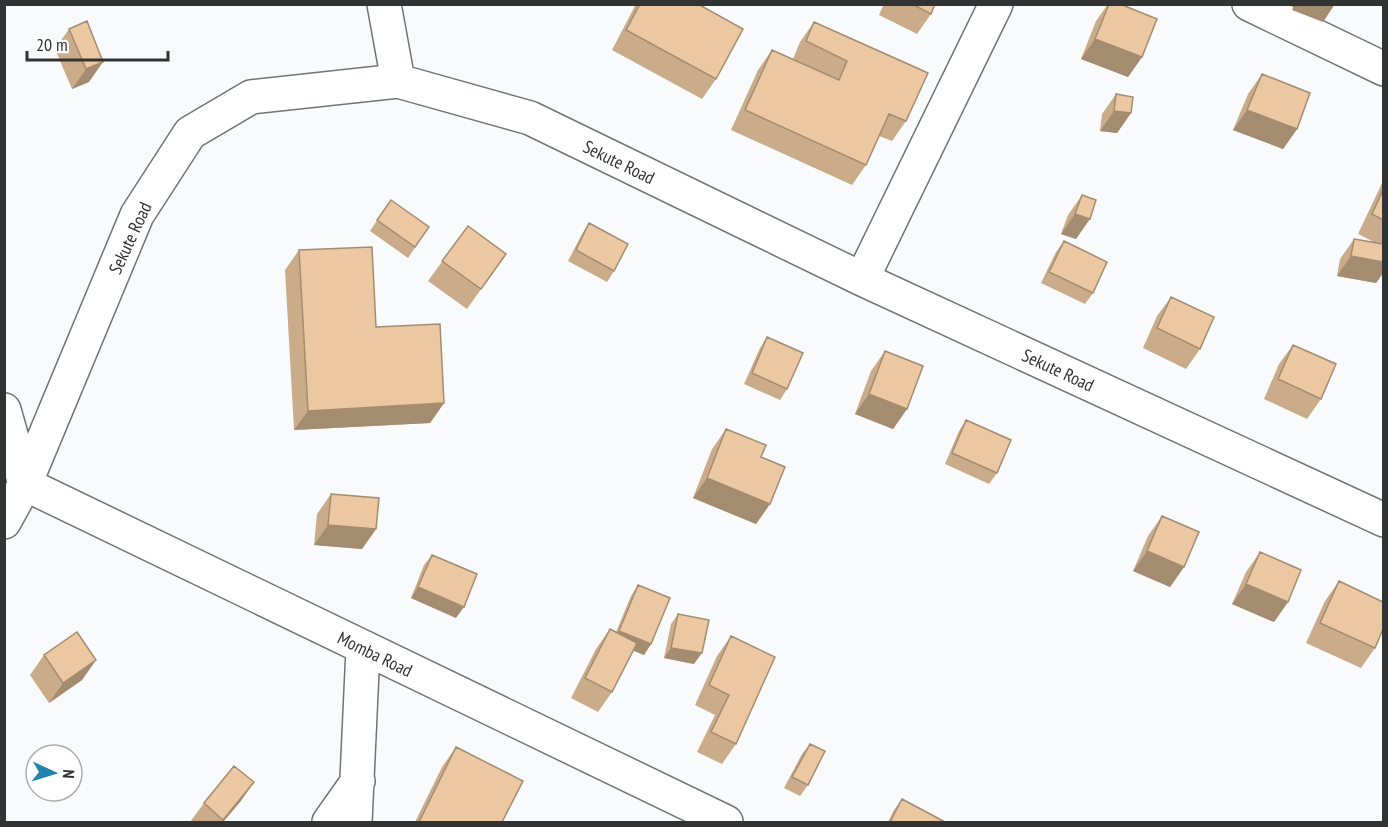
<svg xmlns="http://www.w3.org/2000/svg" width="1388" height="827" font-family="'PT Sans Narrow',sans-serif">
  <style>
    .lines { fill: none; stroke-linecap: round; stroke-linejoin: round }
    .street-casing { stroke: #727474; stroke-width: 36 }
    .street { stroke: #fff; stroke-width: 33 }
    .wall { fill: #caac8a }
    .shaded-wall { fill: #a48c71 }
    .building { fill: #ebc8a1; stroke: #a48c71; stroke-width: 1.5 }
    .labels { text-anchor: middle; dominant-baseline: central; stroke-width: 4.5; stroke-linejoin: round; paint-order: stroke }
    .street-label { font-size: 18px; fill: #323333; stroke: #fff }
  </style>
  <rect width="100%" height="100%" fill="#f8fafb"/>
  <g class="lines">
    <g class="street-casing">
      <path id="street" d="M384 4 398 81
        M1249 4 1384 69
        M862 279 996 4
        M4 410 25 484 4 522
        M329 822 358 781
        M355 822 363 649
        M726 822 25 484 137 215 190 133 251 97 398 81 530 118 862 279 1384 520"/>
    </g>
    <use href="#street" class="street"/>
  </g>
  <path class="wall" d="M636 4H698L716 79 702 99 612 50Z
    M884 4H935L931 14 917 34 879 15Z
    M1108 4H1120L1142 57 1128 77 1081 59 1096 21Z
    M87 21 89 82 72 89 55 49 69 29Z
    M814 22 906 121 892 141 879 136 866 165 852 185 731 130 758 70 772 50 793 59 800 42Z
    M1262 74 1297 129 1283 149 1233 130 1248 94Z
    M1116 94 1131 113 1117 133 1100 131 1102 114Z
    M1383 181V273L1376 283 1337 276 1340 259 1354 239 1374 242 1358 234Z
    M1082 195 1076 239 1061 234 1068 215Z
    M391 200 429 227 408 258 370 231Z
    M589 223 614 271 607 282 568 261 582 234Z
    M468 226 506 254 467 309 428 281Z
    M1064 241 1093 293 1085 304 1041 283 1056 252Z
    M299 250 376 327 444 403 430 423 294 430 285 270Z
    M1171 297 1200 349 1186 369 1143 348 1157 316Z
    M767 337 787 389 780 400 744 384 760 348Z
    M1293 345 1321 399 1307 419 1264 399 1279 364Z
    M885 351 907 409 893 429 855 414 871 371Z
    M966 420 997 473 989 484 945 464 959 431Z
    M726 429 761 457 770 504 756 524 693 498 712 449Z
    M331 494 376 529 362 549 314 545 317 514Z
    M1162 516 1184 567 1170 587 1133 571 1148 536Z
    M1260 552 1288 602 1274 622 1232 604 1246 572Z
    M432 555 456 618 411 598 424 565Z
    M1339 581 1375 648 1361 668 1306 643 1325 601Z
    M638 585 651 644 644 655 633 650 612 692 598 712 571 698 596 649 610 629 616 632 631 596Z
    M678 614 694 664 664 658 671 624Z
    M731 636 736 744 722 764 697 752 715 715 695 705 717 656Z
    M44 655 96 660 82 680 49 703 30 675Z
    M810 744 808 785 800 796 784 788 802 754Z
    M456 747 502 822H415L442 767Z
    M254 782 240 802 223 822H190L204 803Z
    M902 799 945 822H888L894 810Z"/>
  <path class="shaded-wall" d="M1295 4H1335L1323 22 1292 10Z
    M1095 39 1142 57 1128 77 1081 59Z
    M103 62 89 82 72 89 86 69Z
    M1247 110 1297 129 1283 149 1233 130Z
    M1114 111 1131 113 1117 133 1100 131Z
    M1075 214 1090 219 1076 239 1061 234Z
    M1351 256 1383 262V273L1376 283 1337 276Z
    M869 394 907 409 893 429 855 414Z
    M444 403 430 423 294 430 308 411Z
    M707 478 770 504 756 524 693 498Z
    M328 525 376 529 362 549 314 545Z
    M1147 551 1184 567 1170 587 1133 571Z
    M1246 584 1288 602 1274 622 1232 604Z
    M418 587 464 607 456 618 411 598Z
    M619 631 651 644 644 655 612 642Z
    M671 648 702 653 694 664 664 658Z
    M96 660 82 680 49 703 63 683Z
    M254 782 240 802 223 822H221Z"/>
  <path class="building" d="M640 4H698L743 29 716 79 626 30Z
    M912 4H935L931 14Z
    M1109 4H1120L1157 19 1142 57 1095 39Z
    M87 21 103 62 86 69 69 29Z
    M814 22 928 73 906 121 889 114 866 165 745 110 772 50 839 80 847 61 806 41Z
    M1262 74 1310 93 1297 129 1247 110Z
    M1116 94 1133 97 1131 113 1114 111Z
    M1383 190V220L1372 214Z
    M1082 195 1096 200 1090 219 1075 214Z
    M391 200 429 227 415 247 377 220Z
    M589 223 628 244 614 271 576 250Z
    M468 226 506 254 481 289 442 261Z
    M1354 239 1383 244V262L1351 256Z
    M1064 241 1107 262 1093 293 1049 272Z
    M372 247 376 327 440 324 444 403 308 411 299 250Z
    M1171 297 1214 317 1200 349 1157 328Z
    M767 337 803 353 787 389 752 373Z
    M1293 345 1336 364 1321 399 1278 379Z
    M885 351 923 366 907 409 869 394Z
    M966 420 1011 440 997 473 952 453Z
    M726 429 766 445 761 457 785 467 770 504 707 478Z
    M331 494 379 498 376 529 328 525Z
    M1162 516 1199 532 1184 567 1147 551Z
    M1260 552 1301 570 1288 602 1246 584Z
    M432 555 477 574 464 607 418 587Z
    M1339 581 1383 602V629L1375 648 1320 623Z
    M638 585 670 598 651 644 619 631Z
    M678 614 709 620 702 653 671 648Z
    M610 629 637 643 612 692 585 678Z
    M77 632 96 660 63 683 44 655Z
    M731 636 775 657 736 744 711 732 729 695 709 685Z
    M810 744 825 751 808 785 792 777Z
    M456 747 523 781 502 822H419Z
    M234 766 254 782 223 820 204 803Z
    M902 799 945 822H890Z"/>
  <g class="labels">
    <g class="street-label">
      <text transform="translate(619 162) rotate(26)">Sekute Road</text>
      <text transform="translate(130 238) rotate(-65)">Sekute Road</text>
      <text transform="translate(1058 370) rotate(25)">Sekute Road</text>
      <text transform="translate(375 654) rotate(26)">Momba Road</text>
    </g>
  </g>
  <rect width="1388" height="827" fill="none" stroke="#323333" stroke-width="12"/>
  <g transform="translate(54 773) rotate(94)"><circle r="28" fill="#ffffff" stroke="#adadad" stroke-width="1.5"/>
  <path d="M0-4.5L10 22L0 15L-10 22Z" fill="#2084ae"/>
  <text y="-9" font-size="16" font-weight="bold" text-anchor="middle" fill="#323333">N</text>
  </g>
  <path d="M27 51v9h141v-9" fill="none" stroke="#323333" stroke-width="3"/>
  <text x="36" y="51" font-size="18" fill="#323333" stroke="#ffffff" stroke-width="4.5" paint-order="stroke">20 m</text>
</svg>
